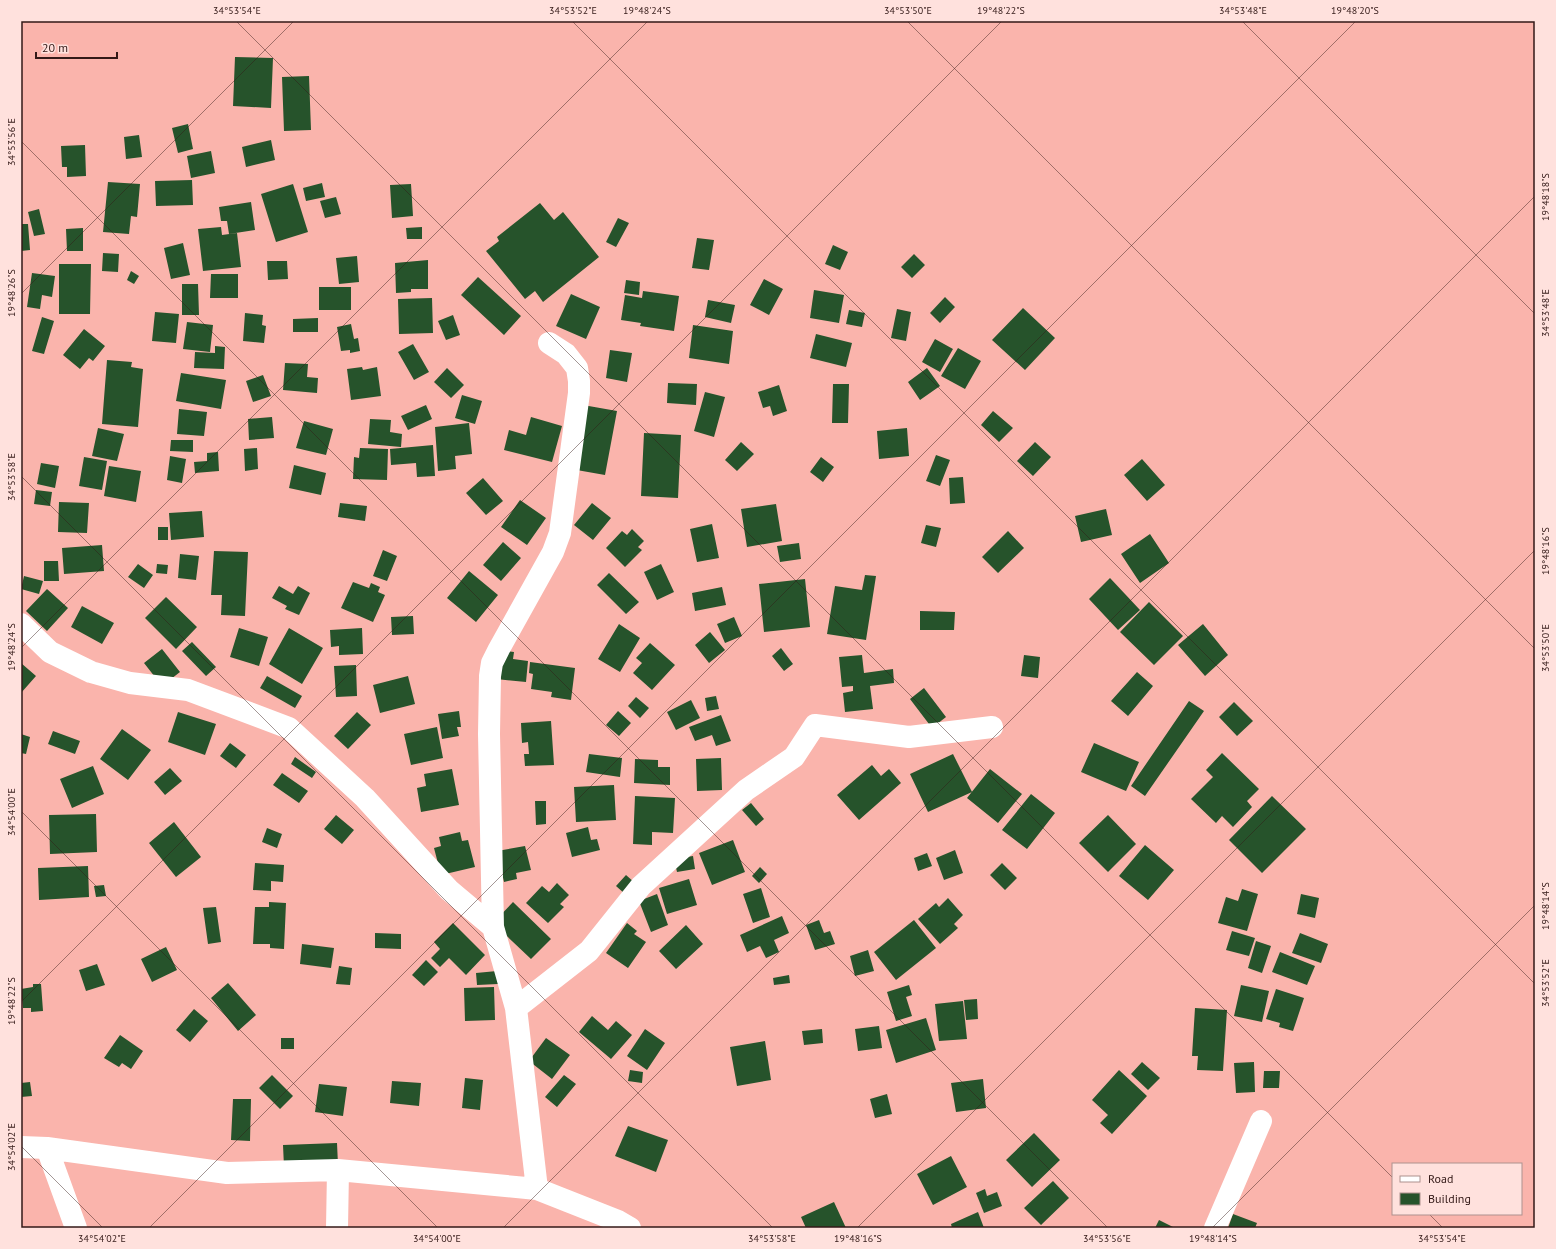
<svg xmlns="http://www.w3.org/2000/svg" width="1556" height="1249" font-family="'PT Sans',sans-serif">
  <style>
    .building { fill: #26532b }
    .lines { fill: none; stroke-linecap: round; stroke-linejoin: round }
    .street { stroke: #fff; stroke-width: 22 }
    .ticks { fill: none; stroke: #331917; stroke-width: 1; stroke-opacity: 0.45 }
    .neatline { fill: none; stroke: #331917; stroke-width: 1.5 }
    .ticks-label { font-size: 10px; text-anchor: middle; fill: #331917 }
  </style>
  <rect width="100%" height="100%" fill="#fab4ac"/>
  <path class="building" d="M235 57 273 58 271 108 233 106Z
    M309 76 311 130 284 131 282 77Z
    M188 124 193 149 178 153 172 128Z
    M139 135 142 157 126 159 124 137Z
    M271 140 275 160 246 167 242 147Z
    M85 145 86 176 67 177V167H62L61 146Z
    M211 151 215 173 191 178 187 156Z
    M192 180 193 205 156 206 155 181Z
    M108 182 140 184 137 217 131 216 129 234 103 232Z
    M322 183 325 197 306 201 303 188Z
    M293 184 308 232 276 242 261 194Z
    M411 184 413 216 392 218 390 185Z
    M336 197 341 214 325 218 320 201Z
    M251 202 255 230 229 234 227 221H221L219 207Z
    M540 203 554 220 563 212 599 257 543 302 535 291 525 299 486 251 499 241 497 237Z
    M39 209 45 234 34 236 28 212Z
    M618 218 629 223 616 247 606 242Z
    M21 224H28L30 250 21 251Z
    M221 227 222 235 237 233 241 267 203 271 198 229Z
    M422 227V239H407L406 228Z
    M83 228V251H67L66 229Z
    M697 238 714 240 709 270 692 268Z
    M183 243 190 275 171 279 164 248Z
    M833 245 848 252 840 270 825 264Z
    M103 253 119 254 118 272 102 271Z
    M914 254 925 265 912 278 901 267Z
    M357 256 359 282 339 284 336 258Z
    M428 260V289H411V292L396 293 395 263Z
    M267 261H287L288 279 268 280Z
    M59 264H91L90 314H59Z
    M131 271 139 276 134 284 127 280Z
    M32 273 55 276 52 297 42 295 40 309 27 307Z
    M211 274H238V298H210Z
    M478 277 521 316 504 335 461 295Z
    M764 279 783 289 769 315 750 305Z
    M626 280 640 282 639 295 624 293Z
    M182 284H198L199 315H182Z
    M319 287H351V310H319Z
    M814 290 844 295 839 323 810 318Z
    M643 291 679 296 674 331 640 326 641 323 621 320 625 295 642 298Z
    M571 294 600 307 586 339 556 326Z
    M945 297 955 307 940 323 930 313Z
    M432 298 433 333 399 334 398 299Z
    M708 300 735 305 731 323 705 317Z
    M1023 308 1055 338 1025 370 992 340Z
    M897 309 911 312 906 341 891 338Z
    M849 310 865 313 862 327 846 324Z
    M155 312 179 314 176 343 152 341Z
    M245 313 263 315 262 325 266 326 264 343 243 341Z
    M453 315 460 335 446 340 438 321Z
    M42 317 54 321 44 354 32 351Z
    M318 318V332H293V319Z
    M187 322 213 325 210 352 183 349Z
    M351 324 354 339 358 338 360 351 350 353V350L341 351 337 327Z
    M693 325 733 331 729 364 689 358Z
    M84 329 105 346 93 361 89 358 80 369 63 355Z
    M816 334 852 343 846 367 810 358Z
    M935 339 953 349 940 372 922 362Z
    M413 344 429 372 414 380 398 352Z
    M215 346 225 347 224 369 194 368 195 352 215 353Z
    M958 348 981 361 965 389 941 376Z
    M610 350 632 353 627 382 606 378Z
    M107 360 132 362 131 367 143 369 138 427 102 424Z
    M285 363 308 364 307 377 318 378 317 393 283 390Z
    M362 367 363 370 377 367 381 396 351 400 347 369Z
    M447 368 464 385 451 398 434 382Z
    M927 368 940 386 920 400 908 382Z
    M181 373 226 380 221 409 176 401Z
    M263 375 271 396 253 402 246 381Z
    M668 383 697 384 696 405 667 403Z
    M833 384H849L848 423H832Z
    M779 385 787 411 773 416 770 406 763 408 758 392Z
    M705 392 725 397 714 437 694 431Z
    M462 395 482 401 475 424 455 418Z
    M426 405 432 419 408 430 401 416Z
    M583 405 617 411 605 475 571 469Z
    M179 409 207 412 204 436 177 434Z
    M993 411 1013 428 999 442 981 425Z
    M272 417 274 438 249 440 248 419Z
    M531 417 562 426 552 462 504 450 509 430 526 435Z
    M370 419 391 420 390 432 402 434 401 447 368 444Z
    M304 421 333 429 326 455 296 448Z
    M469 423 472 454 455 456 456 469 438 471 435 427Z
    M98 428 124 434 117 461 92 456Z
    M907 428 909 456 879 459 877 431Z
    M644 433 681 435 678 498 641 496Z
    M171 440H193V452L170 451Z
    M741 442 754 454 737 471 725 460Z
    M1035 442 1051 457 1033 476 1017 461Z
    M433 445 435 476 417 477 416 463 391 465 390 449Z
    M257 448 258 469 245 471 244 449Z
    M360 448 388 449 387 480 353 479 354 457 359 458Z
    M218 452 219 471 195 473 194 462 207 461V453Z
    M936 455 950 460 940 486 926 481Z
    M170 456 186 459 182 483 167 480Z
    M84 457 107 461 102 490 79 486Z
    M821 457 834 467 823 482 810 472Z
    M1142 459 1165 485 1147 501 1124 475Z
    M41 463 59 466 55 488 37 484Z
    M294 465 326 473 321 495 289 488Z
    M109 466 141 471 136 502 104 496Z
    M963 477 965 503 950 504 949 478Z
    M483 478 503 501 486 515 466 493Z
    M36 490 52 492 50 506 34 504Z
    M520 500 546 518 527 545 501 527Z
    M59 502 89 503 87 533 58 532Z
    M340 503 367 506 365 521 338 517Z
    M592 503 611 518 593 540 574 525Z
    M776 504 782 541 747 547 741 509Z
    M1106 509 1112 535 1081 542 1075 516Z
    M202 511 204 537 171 540 169 513Z
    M712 524 719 558 697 562 690 529Z
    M926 525 941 528 936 547 921 543Z
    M158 527H168V540H158Z
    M632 529 644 541 638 547 642 550 625 567 606 548 622 531 627 535Z
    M1008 531 1024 548 998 573 982 557Z
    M1150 534 1169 563 1140 583 1121 554Z
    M503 542 521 558 501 581 483 565Z
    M799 543 801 559 780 562 777 546Z
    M102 545 104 571 64 574 62 548Z
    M383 550 397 556 387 581 373 576Z
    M214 551 248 552 245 616 221 615 222 595H211Z
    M180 554 199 556 196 580 178 578Z
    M44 561H58L59 581H44Z
    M138 564 153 575 144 588 128 577Z
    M157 564 168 565 167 574 156 573Z
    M661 564 674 592 657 600 644 572Z
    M469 571 498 595 476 622 447 598Z
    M609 573 639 602 626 614 597 585Z
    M865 575 876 576 866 640 827 634 835 586 862 590Z
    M24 576 43 581 39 594 21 589Z
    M1110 578 1140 610 1118 630 1089 599Z
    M805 579 810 627 764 632 759 584Z
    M353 582 369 588 371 583 380 587 378 592 385 595 373 622 341 608Z
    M279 586 293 594 298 586 310 593 299 615 285 609 287 606 272 598Z
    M722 587 726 605 695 611 692 593Z
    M47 589 68 608 47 631 26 611Z
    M166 597 197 627 176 649 145 618Z
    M1149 602 1183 636 1154 665 1120 632Z
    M82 606 114 623 102 644 71 627Z
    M920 611 955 612 954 630H920Z
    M413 616 414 634 392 635 391 617Z
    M734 617 742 636 725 643 717 624Z
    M619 624 640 638 620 672 598 659Z
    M1203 624 1228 655 1205 676 1178 645Z
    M239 628 268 637 259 666 230 657Z
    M289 628 323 648 302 684 269 664Z
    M362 628 363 654 339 655V646L331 647 330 630Z
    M710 632 725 650 709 663 695 645Z
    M192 642 216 667 206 676 182 651Z
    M650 643 675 665 652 690 633 673 642 663 636 658Z
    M781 648 793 664 784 671 772 656Z
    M162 649 180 672 162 686 144 663Z
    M499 650 514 652 513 659 528 661 526 682 496 679Z
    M862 655 864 673 893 669 894 683 870 686 873 709 845 712 843 693 853 691V686L842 687 839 657Z
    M1024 655 1040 657 1038 678 1021 676Z
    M530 662 575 668 571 700 551 697 552 692 531 689 533 674 529 673Z
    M21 663 36 676 21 693Z
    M356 665 357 696 336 697 334 666Z
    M1137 672 1153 686 1128 716 1111 701Z
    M267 676 302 696 295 708 260 688Z
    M408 676 415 704 380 713 373 685Z
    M924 688 946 717 932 728 910 699Z
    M716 696 719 709 707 711 705 698Z
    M636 697 649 708 640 718 628 706Z
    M691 700 700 718 676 730 667 712Z
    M1189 701 1204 711 1145 796 1131 786Z
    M1234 702 1253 721 1237 736 1219 717Z
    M459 711 461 727H457L459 736 442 739 438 714Z
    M618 711 631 723 619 736 606 725Z
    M178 712 216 724 205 755 168 742Z
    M357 712 371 725 348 749 334 736Z
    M721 715 731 741 716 746 712 735 695 741 689 727Z
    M551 721 554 765 525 766 524 754H529L528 742 522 743 521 723Z
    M437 727 443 758 411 765 404 734Z
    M122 729 151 750 128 780 100 759Z
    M53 731 80 741 75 754 48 744Z
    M21 734 30 737 26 754 21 753Z
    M230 743 246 755 236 768 220 756Z
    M1094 743 1139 762 1126 791 1081 772Z
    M1222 753 1259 789 1247 801 1252 807 1233 827 1222 816 1216 823 1191 799 1213 777 1206 770Z
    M589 754 622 758 620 777 586 772Z
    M953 754 972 792 928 812 910 774Z
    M295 757 316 772 312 778 291 764Z
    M721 758 722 790 697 791 696 759Z
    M635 759 658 760V767H670V785L634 783Z
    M872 765 881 776 889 769 901 783 859 820 837 795Z
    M93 766 104 794 72 808 60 779Z
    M170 768 182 781 165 795 154 782Z
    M452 769 459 805 421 812 417 788 426 786 424 774Z
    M990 769 1022 794 998 823 967 798Z
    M282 773 308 791 299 803 273 785Z
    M614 785 616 820 576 822 574 787Z
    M1031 794 1055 813 1027 849 1002 830Z
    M635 796 675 798 673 833 652 832V845L633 844Z
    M1272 796 1306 829 1262 873 1229 840Z
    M535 801H546V824L536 825Z
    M751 803 764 819 756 826 742 810Z
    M96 814 97 852 50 854 49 815Z
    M336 815 354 830 342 844 324 829Z
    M1108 815 1136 844 1108 872 1079 843Z
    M174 822 201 857 176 877 149 843Z
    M588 827 591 840 597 839 600 850 572 857 566 833Z
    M267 828 282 834 277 848 262 842Z
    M460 832 462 841 468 840 475 867 441 875 434 848 441 846 439 837Z
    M733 840 745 872 712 885 699 853Z
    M1145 845 1174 870 1148 900 1119 876Z
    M525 846 531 870 516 873 517 879 504 882 497 851Z
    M955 850 963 873 944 880 936 858Z
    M927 853 932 866 918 871 914 858Z
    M693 856 695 869 677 872 674 859Z
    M255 863 284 865 283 882 271 881V891L253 890Z
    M1002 863 1017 878 1005 890 990 875Z
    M88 866 89 897 39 900 38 868Z
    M760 867 767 874 759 883 752 876Z
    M626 875 635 883 625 894 616 886Z
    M689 879 697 905 667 914 659 888Z
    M557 883 569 895 560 904 564 907 548 923 526 903 542 886 549 892Z
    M104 885 106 896 96 897 94 886Z
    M761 888 770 917 753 923 743 894Z
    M1242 889 1258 894 1247 931 1218 923 1226 897 1238 901Z
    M657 894 668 925 651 932 639 901Z
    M1301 894 1319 898 1315 918 1297 914Z
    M948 898 963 915 954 924 958 928 940 944 918 919 936 903 939 907Z
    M269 902 286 903 284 949 270 948V944H253L255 907H269Z
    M513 902 551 939 531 959 493 923Z
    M216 907 221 942 208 944 203 908Z
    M782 916 789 933 774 940 779 952 766 958 760 946 747 952 740 935Z
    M819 920 824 933 830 931 835 944 815 950 806 925Z
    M914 920 936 948 896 980 874 952Z
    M453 923 485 955 466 975 449 958 440 967 431 958 440 949 434 942Z
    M627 923 637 931 634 934 646 942 628 968 606 953Z
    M686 925 703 944 676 969 659 951Z
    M1232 931 1255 938 1249 956 1226 950Z
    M375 933 401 934V949L375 948Z
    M1300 933 1328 944 1321 963 1292 953Z
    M1256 941 1271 946 1262 973 1248 968Z
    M302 944 334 948 331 968 300 964Z
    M166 947 177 970 152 982 141 959Z
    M868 950 874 971 855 976 850 956Z
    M1280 952 1315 966 1307 985 1272 972Z
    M426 960 438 972 424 986 412 975Z
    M97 964 105 985 86 991 79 970Z
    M339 966 352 968 350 985 336 984Z
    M497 971 498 984 477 985 476 973Z
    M789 975 790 983 774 985 773 978Z
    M228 983 256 1015 238 1031 211 998Z
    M33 984H41L43 1011 31 1012V1008H23L21 989 33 987Z
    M909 985 912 995 906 997 912 1016 896 1021 887 992Z
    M1241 985 1269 991 1262 1022 1234 1016Z
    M494 987 495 1020 465 1021 464 988Z
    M1276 989 1304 998 1293 1031 1279 1027 1280 1023 1266 1019Z
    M977 999 978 1019 966 1020 964 1000Z
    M963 1001 967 1039 939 1041 935 1004Z
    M1195 1008 1227 1010 1223 1071 1197 1070 1198 1056H1192Z
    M194 1009 208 1021 190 1042 176 1030Z
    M592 1016 608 1030 616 1021 632 1035 611 1059 579 1032Z
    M926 1018 936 1050 896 1063 886 1030Z
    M879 1026 882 1048 858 1051 855 1029Z
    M645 1029 665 1043 647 1070 627 1056Z
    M822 1029 823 1043 804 1045 802 1031Z
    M120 1035 143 1051 131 1069 122 1063 119 1067 104 1058Z
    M281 1038H294V1049H281Z
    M546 1038 570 1055 552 1079 529 1061Z
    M765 1041 771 1080 737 1086 730 1047Z
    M1142 1062 1160 1078 1148 1090 1131 1074Z
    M1254 1062 1255 1092 1236 1093 1234 1063Z
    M630 1070 643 1072 642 1083 628 1081Z
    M1119 1070 1147 1096 1112 1134 1100 1123 1108 1115 1092 1100Z
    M1264 1071H1280L1279 1088H1263Z
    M272 1075 293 1096 280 1109 259 1088Z
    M564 1075 576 1084 557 1107 545 1097Z
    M465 1078 483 1080 480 1110 462 1108Z
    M983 1079 986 1108 956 1112 951 1083Z
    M392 1081 421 1083 419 1106 390 1103Z
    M30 1082 32 1096 21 1097V1083Z
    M319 1084 347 1087 343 1116 315 1112Z
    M887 1094 892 1114 875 1118 870 1099Z
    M233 1099H251L250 1141 231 1140Z
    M628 1126 668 1140 656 1172 615 1156Z
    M1034 1133 1060 1160 1032 1187 1006 1160Z
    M337 1143 338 1165 284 1167 283 1145Z
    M951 1156 967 1187 933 1205 917 1174Z
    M1053 1181 1069 1198 1041 1225 1024 1208Z
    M985 1189 987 1196 997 1192 1002 1206 984 1213 976 1193Z
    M834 1202 846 1228H806L801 1217Z
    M978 1212 984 1228H952L951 1224Z
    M1233 1214 1257 1223 1255 1228H1228Z
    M1159 1220 1175 1228H1155Z"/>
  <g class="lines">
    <path class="street" d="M21 624 50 652 91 672 130 683 188 690 289 728 365 798 449 890 493 927 516 1008 537 1189
      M493 927 489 734 490 676 492 663 499 649 553 552 560 533 579 393V381L577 368 566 354 549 343
      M516 1008 589 951 641 886 746 790 794 757 815 725 909 737 992 727
      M21 1147 47 1148 227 1173 338 1170 537 1189 618 1221 630 1228
      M47 1148 76 1228
      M337 1228 338 1170
      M1215 1228 1261 1121"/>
  </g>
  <path class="ticks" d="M236 21 1393 1178M572 21 1535 984M907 21 1535 649M1242 21 1535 314M21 141 1108 1228M21 294 294 21M21 476 773 1228M21 648 648 21M21 811 438 1228M21 1002 1002 21M21 1146 103 1228M1429 1214 1443 1228M149 1228 1356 21M503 1228 1535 196M857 1228 1535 550M1212 1228 1535 905"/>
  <rect width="1556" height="1249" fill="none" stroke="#ffe1dd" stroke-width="44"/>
  <rect x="1392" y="1163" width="130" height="52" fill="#ffe1dd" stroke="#ad918e"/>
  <rect x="1400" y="1176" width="20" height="6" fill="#ffffff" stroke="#ad918e"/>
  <text x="1428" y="1183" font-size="12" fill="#331917">Road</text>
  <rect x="1400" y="1193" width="20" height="12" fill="#26532b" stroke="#ad918e"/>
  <text x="1428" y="1203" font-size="12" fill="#331917">Building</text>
  <path d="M36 52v6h81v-6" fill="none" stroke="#331917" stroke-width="2"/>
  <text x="42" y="52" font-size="12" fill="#331917" stroke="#ffe1dd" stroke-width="3" paint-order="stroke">20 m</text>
  <rect x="22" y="22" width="1512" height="1205" class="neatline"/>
  <g class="ticks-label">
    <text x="237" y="14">34°53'54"E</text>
    <text x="573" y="14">34°53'52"E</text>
    <text x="647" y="14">19°48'24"S</text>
    <text x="908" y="14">34°53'50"E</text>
    <text x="1001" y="14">19°48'22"S</text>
    <text x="1243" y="14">34°53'48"E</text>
    <text x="1355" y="14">19°48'20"S</text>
    <text transform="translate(11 142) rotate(-90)" y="4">34°53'56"E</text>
    <text transform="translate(1545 197) rotate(-90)" y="4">19°48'18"S</text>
    <text transform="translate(11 293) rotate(-90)" y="4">19°48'26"S</text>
    <text transform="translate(1545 313) rotate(-90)" y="4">34°53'48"E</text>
    <text transform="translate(11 477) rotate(-90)" y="4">34°53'58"E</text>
    <text transform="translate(1545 551) rotate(-90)" y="4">19°48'16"S</text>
    <text transform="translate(11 647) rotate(-90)" y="4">19°48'24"S</text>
    <text transform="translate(1545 648) rotate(-90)" y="4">34°53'50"E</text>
    <text transform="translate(11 812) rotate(-90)" y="4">34°54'00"E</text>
    <text transform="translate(1545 906) rotate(-90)" y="4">19°48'14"S</text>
    <text transform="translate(1545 983) rotate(-90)" y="4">34°53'52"E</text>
    <text transform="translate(11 1001) rotate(-90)" y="4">19°48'22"S</text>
    <text transform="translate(11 1147) rotate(-90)" y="4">34°54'02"E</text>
    <text x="102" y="1242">34°54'02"E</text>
    <text x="437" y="1242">34°54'00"E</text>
    <text x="772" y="1242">34°53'58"E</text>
    <text x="858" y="1242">19°48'16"S</text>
    <text x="1107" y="1242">34°53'56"E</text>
    <text x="1213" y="1242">19°48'14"S</text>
    <text x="1442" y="1242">34°53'54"E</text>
  </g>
</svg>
